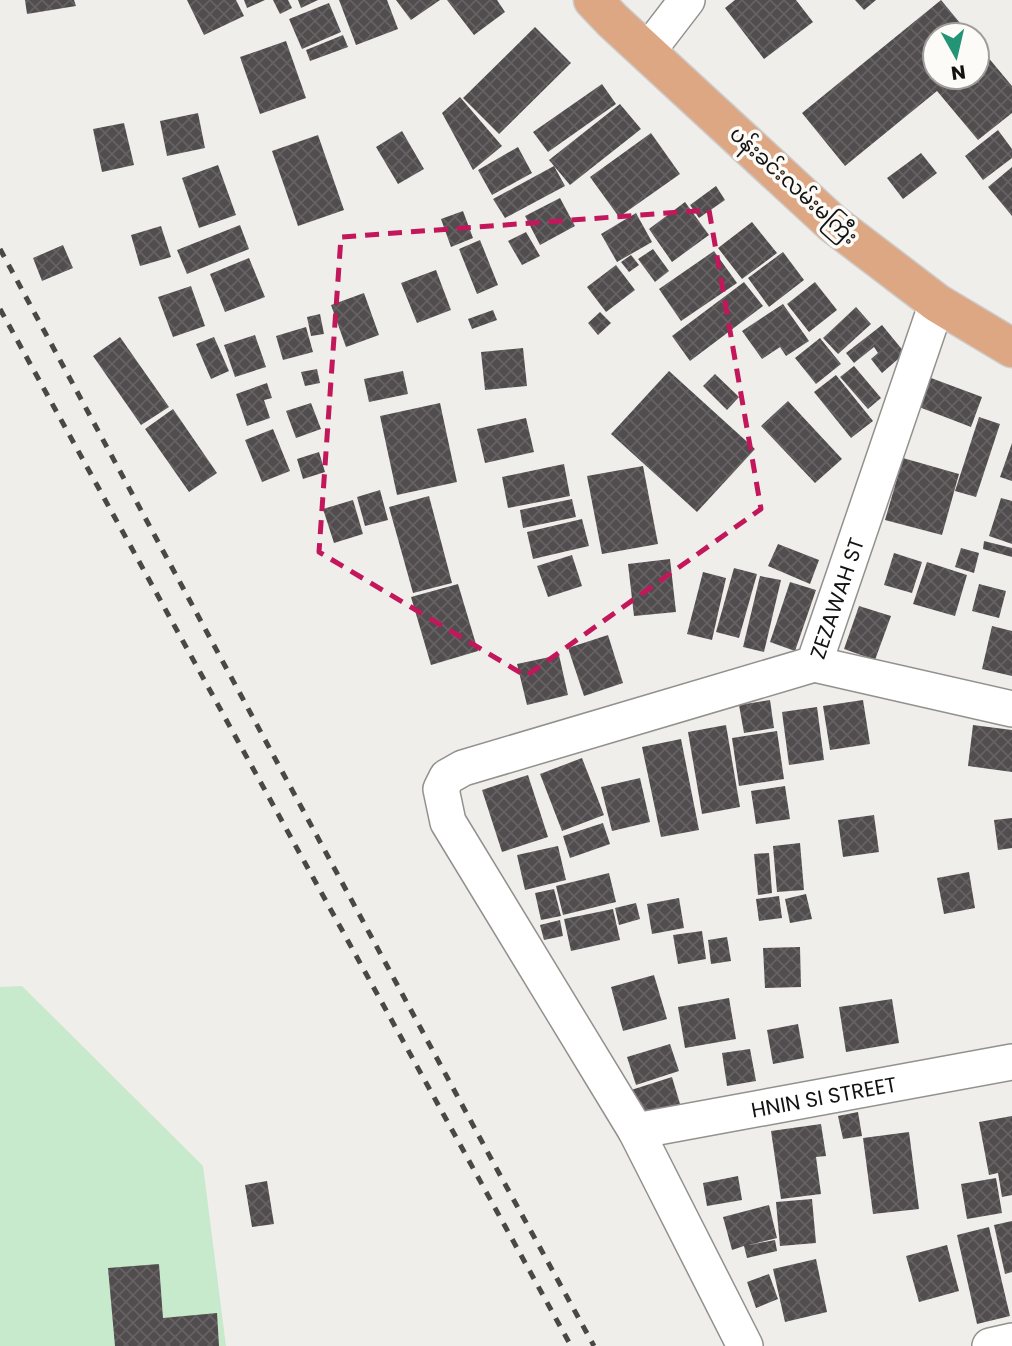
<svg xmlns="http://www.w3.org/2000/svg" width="1012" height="1346" font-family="Poppins,'Noto Sans Myanmar',sans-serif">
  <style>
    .green { fill: #c7e9cc }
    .building { fill: url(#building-cross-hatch) }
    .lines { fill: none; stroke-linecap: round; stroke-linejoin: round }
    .minor-casing { stroke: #92918d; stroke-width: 38 }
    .primary-casing { stroke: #cbcbcb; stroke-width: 41 }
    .minor { stroke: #fff; stroke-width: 35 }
    .primary { stroke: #dea783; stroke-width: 38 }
    .rail { stroke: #494846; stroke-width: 5; stroke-dasharray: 9 9; stroke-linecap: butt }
    .marked { fill: none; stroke: #c2185b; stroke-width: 5; stroke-dasharray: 14 9; stroke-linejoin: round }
    .labels { text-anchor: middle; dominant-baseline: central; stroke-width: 7; stroke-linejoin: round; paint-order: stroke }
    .street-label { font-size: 21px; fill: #141312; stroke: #fdfbf7 }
  </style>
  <defs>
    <pattern id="building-cross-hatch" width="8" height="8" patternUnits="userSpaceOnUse" patternTransform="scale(1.75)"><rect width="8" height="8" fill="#514d4e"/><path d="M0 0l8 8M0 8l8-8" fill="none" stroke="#666263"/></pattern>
  </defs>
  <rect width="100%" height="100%" fill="#f0eeea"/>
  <path class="green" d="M22 986 203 1166 226 1346H0V987Z"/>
  <path class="building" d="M25 0H74L76 6 27 14Z
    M187 0H236L244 16 204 35Z
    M244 0H265L247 8Z
    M273 0H288L292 8 280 14Z
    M298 0H318L301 8Z
    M339 0H387L398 29 356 45Z
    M396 0H440L411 20Z
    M447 0H497L505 12 474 35Z
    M735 0H796L813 22 764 59 725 8Z
    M855 0H876L864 10Z
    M941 0 970 35H935V77H977V44L1012 86V113L978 140 937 91 845 166 802 113Z
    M329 3 341 32 302 49 289 19Z
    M535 27 571 63 499 134 463 98Z
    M343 35 348 47 310 61 306 50Z
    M286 41 306 98 260 114 240 57Z
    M602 84 616 104 548 152 533 132Z
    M460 97 502 146 473 170 442 113Z
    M620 104 641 129 570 185 549 160Z
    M198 113 205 148 167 156 160 121Z
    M124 123 134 165 102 172 93 129Z
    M998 130 1012 149V158L983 180 965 156Z
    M402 131 424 169 398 184 376 147Z
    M651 133 680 174 619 217 590 177Z
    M318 135 344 210 298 226 272 151Z
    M518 147 532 173 492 195 478 170Z
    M921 153 937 173 903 199 887 178Z
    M218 165 236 215 199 228 182 178Z
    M554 166 565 186 505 218 493 199Z
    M1012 167V216L988 187Z
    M716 186 725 200 699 218 690 205Z
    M560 198 575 226 540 245 525 216Z
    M685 202 709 235 672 262 649 229Z
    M463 211 473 238 451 247 441 219Z
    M636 213 652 242 617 262 601 234Z
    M752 222 777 253 742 279 718 248Z
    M240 225 249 249 187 274 177 250Z
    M161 226 171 257 140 266 131 235Z
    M526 232 540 256 522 265 508 241Z
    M480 240 498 285 477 294 459 249Z
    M63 245 73 268 42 281 33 258Z
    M653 249 669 271 655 282 638 259Z
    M714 251 737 283 681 321 659 289Z
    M783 252 804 280 769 307 748 278Z
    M631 255 639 265 629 272 621 262Z
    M249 258 265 297 225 312 210 274Z
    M616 265 635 290 606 312 587 287Z
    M436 270 451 310 417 323 401 283Z
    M744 282 763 306 690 361 672 336Z
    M815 282 837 310 809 332 787 304Z
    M191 286 205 326 173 337 158 297Z
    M364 293 379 335 346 347 331 305Z
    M783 304 809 341 786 356 780 347 762 359 742 331Z
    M856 307 871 324 838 354 823 338Z
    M493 310 497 320 472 329 468 319Z
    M600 312 611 323 598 335 588 323Z
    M320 314 324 334 311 336 307 317Z
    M882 325 905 353 882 373 871 359 878 353 874 347 854 363 846 353Z
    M306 327 313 352 283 360 276 336Z
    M255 335 266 367 235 377 224 345Z
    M120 337 169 407 141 425 93 356Z
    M214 337 229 371 211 379 196 344Z
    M820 338 841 364 816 384 795 358Z
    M523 348 527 386 485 390 481 352Z
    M854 366 881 398 868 409 840 377Z
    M317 369 320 383 305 386 301 372Z
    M403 371 408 394 369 402 364 379Z
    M669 371 755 449 697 512 611 434Z
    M715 374 739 397 727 410 703 386Z
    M836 375 873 421 851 438 814 392Z
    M931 378 982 397 971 427 919 407Z
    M267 383 272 398 264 400 270 418 247 426 236 394Z
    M788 401 842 459 815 483 761 426Z
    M311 403 321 429 296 438 286 411Z
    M440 403 457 482 397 495 380 416Z
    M173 409 217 473 189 492 145 429Z
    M979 417 1000 424 976 497 955 491Z
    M526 418 534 452 485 463 477 429Z
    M273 429 290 471 262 482 245 440Z
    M1012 443V481L1000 477Z
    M319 452 325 472 303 479 297 459Z
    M903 458 959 474 942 535 885 520Z
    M564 464 570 496 508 508 502 477Z
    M643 466 658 544 602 554 587 476Z
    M380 490 388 520 365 526 357 497Z
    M429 496 452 583 413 593 389 507Z
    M1001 498 1012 501V544L989 536Z
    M572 499 576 517 523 528 520 510Z
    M353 500 363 534 334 543 323 509Z
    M582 519 589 546 533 559 527 532Z
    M984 541 1012 548V557L983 549Z
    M778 544 819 560 810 584 768 566Z
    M961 548 979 553 974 573 955 567Z
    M894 553 922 562 912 593 884 585Z
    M572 555 582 586 548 597 537 566Z
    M670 559 676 612 634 616 628 564Z
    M927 562 967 575 955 616 913 604Z
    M734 568 757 574 739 638 716 632Z
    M703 572 726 578 712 640 687 634Z
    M760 576 781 580 764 652 743 647Z
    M790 582 816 590 795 651 770 642Z
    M458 584 478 651 431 665 411 597Z
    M979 584 1006 591 999 618 972 611Z
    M859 606 891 616 875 660 844 649Z
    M992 626 1012 631V676L982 669Z
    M608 635 623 683 584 696 568 648Z
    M559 655 568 695 527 705 517 664Z
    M770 700 774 728 744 733 739 705Z
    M863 700 870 744 830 750 823 706Z
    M817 707 824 760 789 765 782 712Z
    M726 725 740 807 702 814 688 732Z
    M973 725 1012 730V772L968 766Z
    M777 731 784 779 739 786 732 738Z
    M681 739 699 830 661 837 642 747Z
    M582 758 604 815 562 831 540 774Z
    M528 775 548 837 502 852 482 790Z
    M640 778 650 822 612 831 601 787Z
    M785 786 790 819 756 824 751 791Z
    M874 815 879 852 843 857 838 820Z
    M1012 818V848L998 850 994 820Z
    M603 823 610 844 570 858 563 836Z
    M800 843 804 890 777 892 773 846Z
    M558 846 566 880 525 890 517 855Z
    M769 853 772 893 758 895 754 854Z
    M969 872 975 908 944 914 937 878Z
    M609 873 616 902 563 915 556 886Z
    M554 889 561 916 541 920 535 893Z
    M806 894 812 919 790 923 785 899Z
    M779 896 782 918 759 921 756 899Z
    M679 898 684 928 652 934 647 904Z
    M636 903 640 919 619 925 615 908Z
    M613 909 620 940 571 951 564 919Z
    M560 920 563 936 544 940 540 925Z
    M702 931 706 959 678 964 673 935Z
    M727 937 731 961 711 964 708 940Z
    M800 947 801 987 765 988 763 948Z
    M654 975 667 1019 623 1031 611 987Z
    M729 998 736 1039 685 1048 678 1007Z
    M892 999 899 1043 846 1052 839 1007Z
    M798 1024 804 1058 773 1064 767 1030Z
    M670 1044 679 1071 636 1085 627 1057Z
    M750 1049 756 1081 727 1086 722 1053Z
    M672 1077 680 1104 636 1118 628 1091Z
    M858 1112 862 1136 843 1139 838 1116Z
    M1012 1116V1195L1002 1197 998 1173 989 1175 979 1122Z
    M821 1124 826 1156 816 1157 821 1194 781 1199 771 1131Z
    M909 1132 919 1209 873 1214 863 1138Z
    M738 1176 742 1200 707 1206 703 1183Z
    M996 1178 1002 1213 967 1219 961 1184Z
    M267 1181 274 1224 252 1227 245 1185Z
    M812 1199 816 1243 780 1246 776 1202Z
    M769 1205 777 1238 749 1245 775 1240 777 1251 747 1258 744 1246 732 1250 723 1217Z
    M1012 1221V1272L1005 1274 994 1225Z
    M989 1227 1010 1316 977 1324 957 1235Z
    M947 1245 959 1291 919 1302 906 1256Z
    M816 1259 827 1312 785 1322 773 1269Z
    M159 1264 163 1318 217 1313 219 1346H115L108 1268Z
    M769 1274 778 1299 756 1308 747 1282Z"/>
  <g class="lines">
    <g class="minor-casing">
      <g id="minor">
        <path d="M647 52 687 0"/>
        <path d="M814 664 1012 709"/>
        <path id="s1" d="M636 1131 1012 1062"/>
        <path id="s2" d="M745 1346 636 1131 448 822 441 789 447 777 463 768 814 664 937 303"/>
        <path d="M990 1346 1012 1341"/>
      </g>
    </g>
    <g class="primary-casing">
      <path id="primary" d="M593 0 612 20 832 223 937 303 1012 348"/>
    </g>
    <use href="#minor" class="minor"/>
    <use href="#primary" class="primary"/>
    <path class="rail" d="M0 249 494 1164 594 1346
      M0 309 571 1346"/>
  </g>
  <path class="marked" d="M709 210 761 509 526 676 319 552 341 237Z"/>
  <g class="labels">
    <g class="street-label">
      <text transform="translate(794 185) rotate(42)">ပန်းခင်းလမ်းမကြီး</text>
      <text stroke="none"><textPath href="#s2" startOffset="1104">ZEZAWAH ST</textPath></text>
      <text stroke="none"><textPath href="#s1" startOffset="191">HNIN SI STREET</textPath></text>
    </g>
  </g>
  <g transform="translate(956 56) rotate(172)"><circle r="33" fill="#fdfbf7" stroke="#a09e9b" stroke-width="2"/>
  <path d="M0-5L12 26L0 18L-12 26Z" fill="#239476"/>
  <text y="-10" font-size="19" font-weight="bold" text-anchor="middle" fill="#141312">N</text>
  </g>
</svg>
